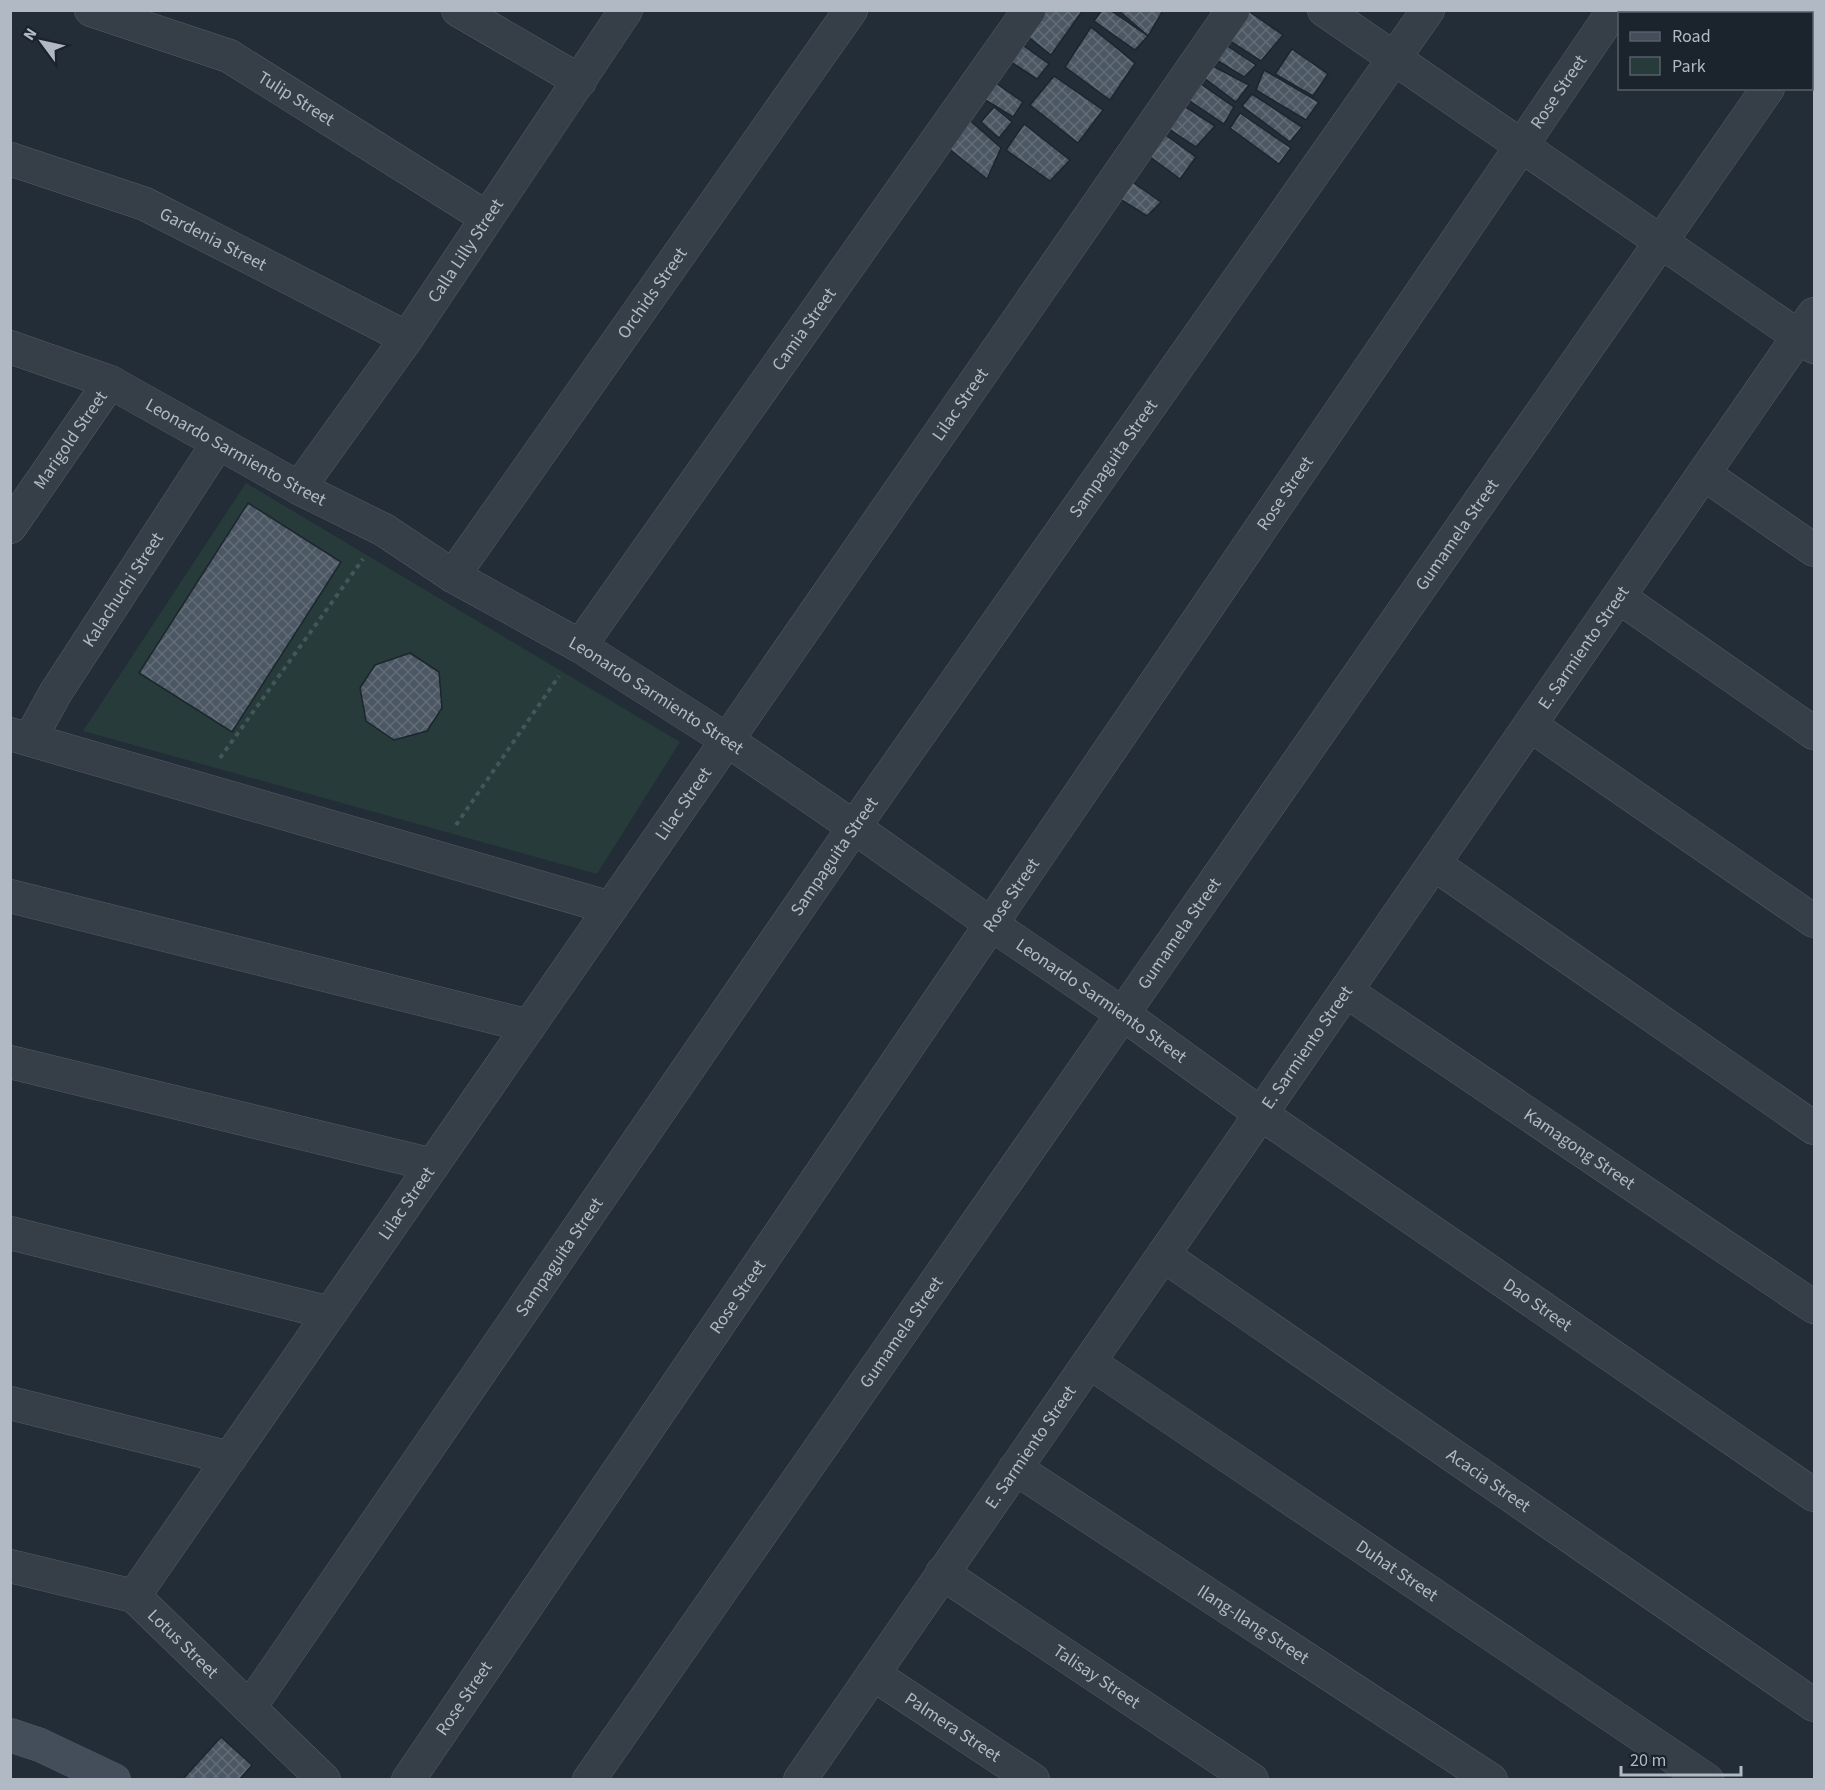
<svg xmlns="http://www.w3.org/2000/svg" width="1825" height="1790" font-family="'Source Sans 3',sans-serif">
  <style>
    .green { fill: #273b3a }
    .building { fill: url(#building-cross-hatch); stroke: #1d252e; stroke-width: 1.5 }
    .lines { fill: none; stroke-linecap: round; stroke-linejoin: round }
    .street-casing { stroke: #545c65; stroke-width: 34 }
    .secondary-casing { stroke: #545c65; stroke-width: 34 }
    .path { stroke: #445658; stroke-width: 4; stroke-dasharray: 4.5 4.5; stroke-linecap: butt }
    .street { stroke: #363e48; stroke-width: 33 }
    .secondary { stroke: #444e5a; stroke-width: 33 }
    .labels { text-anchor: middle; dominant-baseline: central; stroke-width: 5; stroke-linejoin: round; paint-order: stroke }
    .street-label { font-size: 18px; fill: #b1b9c4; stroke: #1b232c }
  </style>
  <defs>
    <pattern id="building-cross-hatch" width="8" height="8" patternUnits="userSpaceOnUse" patternTransform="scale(1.5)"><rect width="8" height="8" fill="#4b5763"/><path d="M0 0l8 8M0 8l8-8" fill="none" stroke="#636d78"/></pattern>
  </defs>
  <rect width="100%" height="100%" fill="#232d37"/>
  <path class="green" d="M246 483 680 742 597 874 83 731Z"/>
  <path class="building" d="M1043 10H1083L1051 55 1026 35Z
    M1102 10H1110L1148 36 1135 50 1094 21Z
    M1118 10H1163L1148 36Z
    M1247 10 1283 35 1261 61 1222 36Z
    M1091 27 1135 63 1110 100 1065 67Z
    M1017 41 1049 64 1037 79 1008 60Z
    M1220 41 1256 65 1244 77 1210 56Z
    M1292 49 1328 74 1313 96 1275 74Z
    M1207 63 1249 85 1236 102 1199 74Z
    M1264 70 1319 102 1306 120 1256 90Z
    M1054 76 1103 110 1078 143 1030 105Z
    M990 79 1023 102 1013 117 979 96Z
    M1195 80 1234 107 1224 124 1184 97Z
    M1252 94 1302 127 1290 142 1242 106Z
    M1181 104 1215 126 1196 147 1166 127Z
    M994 107 1012 122 999 138 981 122Z
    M1240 113 1291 148 1279 164 1230 128Z
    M965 116 1001 148 987 179 943 144Z
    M1024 124 1070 160 1050 181 1006 150Z
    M1160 131 1196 157 1180 179 1145 153Z
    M1128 179 1161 202 1147 216 1117 197Z
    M248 503 341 562 232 732 139 673Z
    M410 653 439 672 442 708 427 731 394 740 366 721 360 688 375 665Z
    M221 1737 252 1765 239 1780H182Z"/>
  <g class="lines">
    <g class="street-casing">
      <g id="street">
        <path id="s1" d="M91 10 229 56 487 218"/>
        <path d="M458 10 580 81"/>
        <path d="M1324 10 1814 347"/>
        <path d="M1812 26 1814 22"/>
        <path id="s2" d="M10 159 145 204 407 338"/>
        <path id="s3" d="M10 347 110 382 299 488 384 530 453 576 580 646 727 740 854 827 991 924 1123 1014 1261 1114 1814 1495"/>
        <path d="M1704 474 1814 550"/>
        <path id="s4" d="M299 488 407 338 626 10"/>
        <path id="s5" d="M10 527 110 382"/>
        <path id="s6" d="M453 576 851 10"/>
        <path d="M1619 597 1814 733"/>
        <path id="s7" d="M580 646 1029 10"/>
        <path d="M1530 725 1814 921"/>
        <path d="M10 734 611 908"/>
        <path id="s8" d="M30 739 56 692 218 443"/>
        <path d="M1434 864 1814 1128"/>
        <path d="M10 896 529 1026"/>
        <path id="s9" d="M1346 991 1814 1307"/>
        <path d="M10 1062 433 1165"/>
        <path d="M10 1233 330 1313"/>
        <path id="s10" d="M1163 1255 1814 1705"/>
        <path id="s11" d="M1089 1362 1707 1780"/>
        <path d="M10 1403 230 1458"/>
        <path id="s12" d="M1015 1468 1491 1780"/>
        <path id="s13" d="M10 1566 134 1596 324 1780"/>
        <path id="s14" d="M942 1573 1252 1780"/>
        <path id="s15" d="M134 1596 1233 10"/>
        <path id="s16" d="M873 1674 1033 1780"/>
        <path id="s17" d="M250 1707 854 827 1428 10"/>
        <path id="s18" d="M408 1780 1614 10"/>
        <path id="s19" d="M589 1780 1768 88"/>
        <path id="s20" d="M800 1780 1814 314"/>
      </g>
    </g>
    <g class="secondary-casing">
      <path id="secondary" d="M10 1735 40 1745 114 1780"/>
    </g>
    <path class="path" d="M220 758 363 559
      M456 825 559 676"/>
    <use href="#street" class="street"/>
    <use href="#secondary" class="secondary"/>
  </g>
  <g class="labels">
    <g class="street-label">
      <text stroke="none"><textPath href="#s18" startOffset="2043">Rose Street</textPath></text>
      <text stroke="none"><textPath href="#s1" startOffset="225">Tulip Street</textPath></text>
      <text stroke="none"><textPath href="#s2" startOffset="219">Gardenia Street</textPath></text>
      <text stroke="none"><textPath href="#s4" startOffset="290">Calla Lilly Street</textPath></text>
      <text stroke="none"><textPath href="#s6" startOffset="346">Orchids Street</textPath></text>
      <text stroke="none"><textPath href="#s7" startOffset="388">Camia Street</textPath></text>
      <text stroke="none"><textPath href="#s15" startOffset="1450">Lilac Street</textPath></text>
      <text stroke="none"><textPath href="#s5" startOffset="106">Marigold Street</textPath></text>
      <text stroke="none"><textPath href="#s3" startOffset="250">Leonardo Sarmiento Street</textPath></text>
      <text stroke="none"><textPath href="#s17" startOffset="1518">Sampaguita Street</textPath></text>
      <text stroke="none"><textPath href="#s18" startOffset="1557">Rose Street</textPath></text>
      <text stroke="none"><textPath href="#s19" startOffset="1518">Gumamela Street</textPath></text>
      <text stroke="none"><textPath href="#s8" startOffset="176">Kalachuchi Street</textPath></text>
      <text stroke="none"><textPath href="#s20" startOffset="1377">E. Sarmiento Street</textPath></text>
      <text stroke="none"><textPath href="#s3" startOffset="736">Leonardo Sarmiento Street</textPath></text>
      <text stroke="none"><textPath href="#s15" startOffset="964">Lilac Street</textPath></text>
      <text stroke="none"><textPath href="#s17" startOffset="1032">Sampaguita Street</textPath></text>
      <text stroke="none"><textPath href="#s18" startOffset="1071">Rose Street</textPath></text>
      <text stroke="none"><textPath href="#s19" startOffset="1032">Gumamela Street</textPath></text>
      <text stroke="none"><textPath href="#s3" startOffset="1276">Leonardo Sarmiento Street</textPath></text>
      <text stroke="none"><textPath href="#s20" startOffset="891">E. Sarmiento Street</textPath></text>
      <text stroke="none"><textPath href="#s9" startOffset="282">Kamagong Street</textPath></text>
      <text stroke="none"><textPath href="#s15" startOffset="478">Lilac Street</textPath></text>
      <text stroke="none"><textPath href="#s17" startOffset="546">Sampaguita Street</textPath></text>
      <text stroke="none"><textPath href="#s18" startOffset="585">Rose Street</textPath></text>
      <text stroke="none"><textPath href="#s3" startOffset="1808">Dao Street</textPath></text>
      <text stroke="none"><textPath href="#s19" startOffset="546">Gumamela Street</textPath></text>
      <text stroke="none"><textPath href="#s20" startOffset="405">E. Sarmiento Street</textPath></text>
      <text stroke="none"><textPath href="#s10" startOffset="396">Acacia Street</textPath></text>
      <text stroke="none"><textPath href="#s11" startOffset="372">Duhat Street</textPath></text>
      <text stroke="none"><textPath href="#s12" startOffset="285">Ilang-Ilang Street</textPath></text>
      <text stroke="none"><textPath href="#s13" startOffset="196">Lotus Street</textPath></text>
      <text stroke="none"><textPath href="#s14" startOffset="186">Talisay Street</textPath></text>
      <text stroke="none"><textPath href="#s18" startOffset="99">Rose Street</textPath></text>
      <text stroke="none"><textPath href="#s16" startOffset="96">Palmera Street</textPath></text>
    </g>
  </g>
  <rect width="1825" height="1790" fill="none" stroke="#b1b9c4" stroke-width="24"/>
  <rect x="1618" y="12" width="195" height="78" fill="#1b232c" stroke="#575f69" stroke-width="1.5"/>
  <rect x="1630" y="32" width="30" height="9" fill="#444e5a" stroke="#575f69" stroke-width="1.5"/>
  <text x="1672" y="42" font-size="18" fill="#b1b9c4">Road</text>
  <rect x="1630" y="57" width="30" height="18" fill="#273b3a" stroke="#575f69" stroke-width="1.5"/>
  <text x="1672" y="72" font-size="18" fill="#b1b9c4">Park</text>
  <g transform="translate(42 42) rotate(303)" stroke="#1b232c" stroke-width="4.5" paint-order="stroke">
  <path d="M0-4.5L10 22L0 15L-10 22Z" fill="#b1b9c4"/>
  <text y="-9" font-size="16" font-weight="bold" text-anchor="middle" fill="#b1b9c4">N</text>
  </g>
  <path d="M1621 1766v9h120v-9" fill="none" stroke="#b1b9c4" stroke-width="3"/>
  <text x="1630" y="1766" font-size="18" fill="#b1b9c4" stroke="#1b232c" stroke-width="4.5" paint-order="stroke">20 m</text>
</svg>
